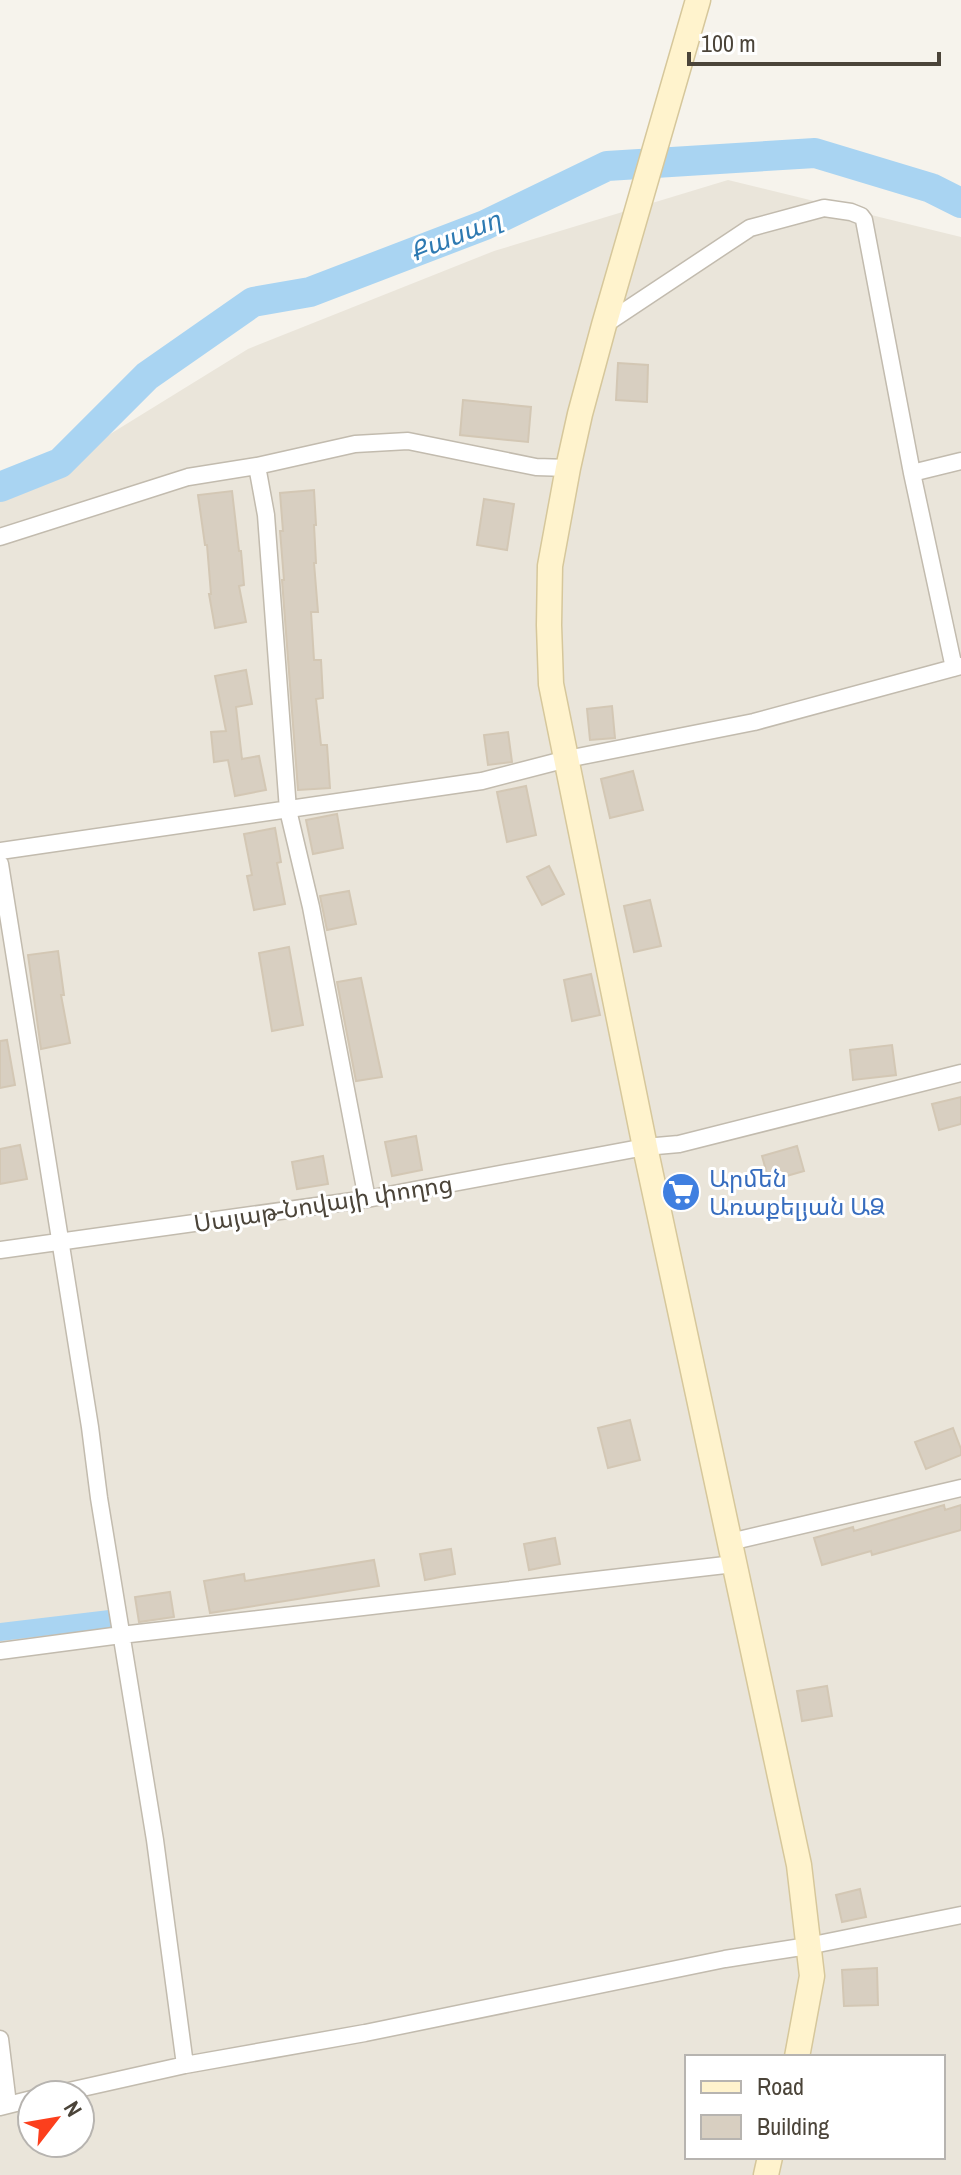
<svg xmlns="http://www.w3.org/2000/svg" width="961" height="2175" font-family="'Archivo Narrow','Noto Sans Armenian',sans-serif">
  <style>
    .residential { fill: #eae5da; fill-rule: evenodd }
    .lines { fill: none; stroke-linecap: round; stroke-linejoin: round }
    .canal { stroke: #a9d4f2; stroke-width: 18 }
    .river { stroke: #a9d4f2; stroke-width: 30 }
    .building { fill: #d8cfc1; stroke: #d3c7b4; stroke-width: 2 }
    .minor-casing { stroke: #c2bbae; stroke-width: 19 }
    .secondary-casing { stroke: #d6c79b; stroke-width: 27 }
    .minor { stroke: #fff; stroke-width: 16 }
    .secondary { stroke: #fff3cd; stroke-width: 24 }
    .labels { text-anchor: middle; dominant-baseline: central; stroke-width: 6; stroke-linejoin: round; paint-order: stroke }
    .shop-label { font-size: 24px; fill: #366cbe; stroke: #fff; text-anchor: start }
    .street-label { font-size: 24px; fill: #4b4439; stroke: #fff }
    .water-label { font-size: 26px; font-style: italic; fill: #2e7ab2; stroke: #fff }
  </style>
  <rect width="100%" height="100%" fill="#f6f3ec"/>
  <path class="residential" d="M728 180 961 237V2175H0V502L248 349 494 251ZM687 2057H943V2157H687ZM32 2095H80V2143H32Z"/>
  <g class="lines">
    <path class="canal" d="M0 1632 110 1619"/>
    <path class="river" d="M0 487 60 463 147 376 253 302 310 292 485 225 607 166 815 153 931 188 961 203"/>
  </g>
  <path class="building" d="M618 363 648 365 647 402 616 400Z
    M463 400 531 407 528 442 460 435Z
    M314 490 316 525H314L316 563H314L318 612H311L314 660H321L323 698 316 699 321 745H327L330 788 298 790 282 580H284L280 531H283L280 493Z
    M232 491 239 551H241L244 585 239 586 246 622 215 628 209 594H211L207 545H205L198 495Z
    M484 499 514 504 507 550 477 545Z
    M246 670 252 704 236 707 242 759 259 756 266 790 235 796 228 760 214 762 211 732 226 731 215 676Z
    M612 706 615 738 590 740 587 709Z
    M508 732 512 762 488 765 484 735Z
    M633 771 643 810 610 818 601 779Z
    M526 786 536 835 507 842 497 792Z
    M337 814 343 848 313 854 306 820Z
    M275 828 281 862 277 863 285 904 254 910 247 876 252 875 244 834Z
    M549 866 564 894 542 905 527 877Z
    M349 891 356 924 327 930 320 896Z
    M650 900 661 946 634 952 624 906Z
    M289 947 303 1025 272 1031 259 953Z
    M58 951 64 995H61L70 1043 41 1049 28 955Z
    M591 974 600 1015 572 1021 564 980Z
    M361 978 382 1077 356 1081 337 982Z
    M7 1040 15 1085 0 1088V1041Z
    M892 1045 896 1075 853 1080 850 1050Z
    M961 1097V1124L939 1130 932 1104Z
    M416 1136 422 1170 392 1176 385 1142Z
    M20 1145 27 1179 0 1184V1149Z
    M797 1146 804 1171 769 1181 762 1156Z
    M323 1156 328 1184 297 1189 292 1162Z
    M630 1420 640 1460 608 1468 598 1428Z
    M953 1428 961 1449V1455L926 1469 915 1442Z
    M944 1505 945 1510 961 1505V1530L872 1555 871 1551 822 1565 814 1538 853 1527 854 1531Z
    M555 1538 560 1564 529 1570 524 1544Z
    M451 1549 455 1574 425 1580 420 1554Z
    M374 1560 379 1586 210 1613 204 1581 244 1574 245 1581Z
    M170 1592 174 1617 139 1622 135 1597Z
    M827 1686 832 1716 802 1721 797 1691Z
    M860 1889 866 1917 842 1922 836 1895Z
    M877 1968 878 2005 844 2006 842 1970Z"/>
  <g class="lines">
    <g class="minor-casing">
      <path id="minor" d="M604 325 750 228 824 208 851 212 861 216 864 220 912 473 954 668
        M257 466 266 515 288 810 311 907 367 1199
        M912 473 961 461
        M0 537 188 477 257 466 355 444 408 441 536 467 568 468
        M0 851 482 781 567 759 754 722 961 666
        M0 864 90 1427 99 1498 155 1840 185 2065
        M0 1250 367 1199 645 1147 679 1144 961 1073
        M730 1542 961 1488
        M0 1651 121 1635 734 1564
        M0 2039 8 2104
        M51 2095 185 2065 365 2033 725 1959 808 1946 961 1915
        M0 2107 32 2099"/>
    </g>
    <g class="secondary-casing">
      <path id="secondary" d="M698 0 604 325 580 414 568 468 550 566 549 625 551 684 645 1147 799 1865 812 1976 797 2057
        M766 2175 770 2157"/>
    </g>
    <use href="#minor" class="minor"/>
    <use href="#secondary" class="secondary"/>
  </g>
  <defs>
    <g id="supermarket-disc" transform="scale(2)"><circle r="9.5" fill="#3f7fe0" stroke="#fff"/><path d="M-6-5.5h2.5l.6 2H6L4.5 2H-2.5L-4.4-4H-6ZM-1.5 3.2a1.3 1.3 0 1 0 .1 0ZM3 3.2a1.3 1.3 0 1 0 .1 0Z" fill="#fff"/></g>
  </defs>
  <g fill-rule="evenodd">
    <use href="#supermarket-disc" x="681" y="1192"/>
  </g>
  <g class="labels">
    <g class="shop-label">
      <text x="709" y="1178">Արմեն<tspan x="709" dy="28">Առաքելյան ԱՁ</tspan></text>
    </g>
    <g class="street-label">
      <text transform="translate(323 1203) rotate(-9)">Սայաթ-Նովայի փողոց</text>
    </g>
    <g class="water-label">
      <text transform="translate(455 235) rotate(-22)">Քասաղ</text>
    </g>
  </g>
  <rect x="685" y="2055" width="260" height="104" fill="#ffffff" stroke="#b7b4b0" stroke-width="2"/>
  <rect x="701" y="2081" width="40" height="12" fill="#fff3cd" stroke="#b7b4b0" stroke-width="2"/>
  <text x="757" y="2095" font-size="24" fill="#4b4439">Road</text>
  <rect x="701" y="2115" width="40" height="24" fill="#d8cfc1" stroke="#b7b4b0" stroke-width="2"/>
  <text x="757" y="2135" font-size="24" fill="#4b4439">Building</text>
  <g transform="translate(56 2119) rotate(59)"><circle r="38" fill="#ffffff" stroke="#b7b4b0" stroke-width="2"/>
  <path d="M0-6L14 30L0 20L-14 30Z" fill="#fc3f1d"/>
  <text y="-12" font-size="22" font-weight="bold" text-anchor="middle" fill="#4b4439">N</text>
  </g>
  <path d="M689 52v12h250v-12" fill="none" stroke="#4b4439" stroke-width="4"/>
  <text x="701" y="52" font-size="24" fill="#4b4439" stroke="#ffffff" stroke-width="6" paint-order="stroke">100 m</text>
</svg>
